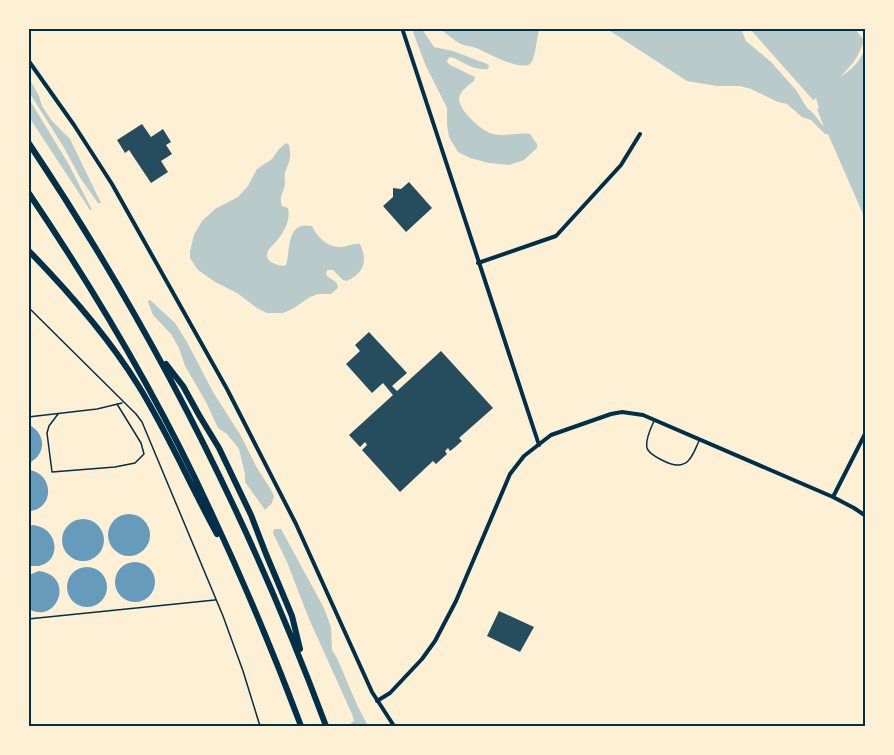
<svg xmlns="http://www.w3.org/2000/svg" width="894" height="755" font-family="Georgia,serif">
  <style>
    .green { fill: #b9caca }
    .water { fill: #669bbc }
    .building { fill: #264d5e }
    .lines { fill: none; stroke-linecap: round; stroke-linejoin: round }
    .service { stroke: #003049; stroke-width: 1.5 }
    .minor { stroke: #003049; stroke-width: 4 }
    .motorway { stroke: #003049; stroke-width: 6 }
    .neatline { fill: none; stroke: #003049; stroke-width: 2 }
  </style>
  <rect width="100%" height="100%" fill="#fdf0d5"/>
  <path class="green" d="M412 29H422L434 47 453 51 487 64 489 66 488 69C476 71 464 63 454 58L450 57 448 59 447 62 450 65 475 77 474 81C469 85 460 91 459 98 458 110 483 132 493 134 506 137 518 132 530 134L537 144V148L524 160 509 165 489 163 470 158 458 152 449 137 447 125V108L425 64Z
    M440 29H540C536 37 536 59 530 64 519 71 488 53 476 48 471 46 464 46 459 43 452 39 446 33 440 29Z
    M739 29 742 31 746 41 771 62 796 90 807 108 813 113 824 127 817 109 819 108 816 98 813 100 750 29H855L864 40C859 57 852 65 840 77 850 71 864 59 865 45V217L863 214 828 134H825L811 120 802 117 787 104 778 102 751 89 740 86H717L687 81 607 29Z
    M29 78 39 96 42 106 52 121 70 139 101 203H98L81 179 63 146 29 92Z
    M29 99 68 163 92 210H90L29 117Z
    M286 143 289 145C292 159 289 161 285 173 284 178 286 183 284 188 282 195 279 198 282 206L288 208C291 221 283 234 274 244 272 246 269 248 268 251 263 261 276 265 283 266L286 265C291 248 286 221 312 226 317 237 327 247 340 247 347 247 353 243 360 244 368 262 364 272 347 281L343 280 333 270H328L326 272 327 276C332 281 338 280 338 288L331 294H318L310 297 294 308 283 313H267L257 308 237 293 215 282 198 270 190 258V251L194 235 202 221 215 209 238 197 248 186 257 169 272 159 279 149Z
    M150 300 175 323 187 342 213 392 241 436 257 468 270 488 274 496 272 503 265 510 245 482V474L239 449 227 434 218 428 206 402 185 366 179 348 171 334 153 315 148 302V301Z
    M274 529H281L324 608 331 627 332 650 337 658 358 707 368 726H347L354 721 352 714 309 619 287 562 273 533Z"/>
  <path class="water" d="M29 425C47 434 46 455 29 463Z
    M29 470C55 474 54 510 29 511Z
    M108 535a21 21 0 1 1 42 0a21 21 0 1 1-42 0Z
    M62 540a21 21 0 1 1 42 0a21 21 0 1 1-42 0Z
    M33 525C59 528 62 561 39 566 35 566 32 566 29 566V526Z
    M115 582a20 20 0 1 1 40 0a20 20 0 1 1-40 0Z
    M67 587a20 20 0 1 1 40 0a20 20 0 1 1-40 0Z
    M39 571C76 576 57 625 29 609V575Z"/>
  <path class="building" d="M142 124 151 137 163 129 171 142 166 145 172 154 161 161 168 172 151 183 129 150 125 153 117 140Z
    M409 182 432 208 406 232 383 206 393 197V188L401 189Z
    M369 332 407 373 392 386 397 391 441 351 493 408 459 438 462 441 454 448 450 451 448 448 445 451 447 454 436 464 433 461 400 492 362 450 367 445 365 442 360 447 349 435 393 395 383 383 372 393 346 364 360 351 355 345Z
    M499 611 534 627 520 652 487 636Z"/>
  <g class="lines">
    <path class="service" d="M28 307 136 414 142 422 223 616 243 671 260 726
      M58 414 49 426 47 433 52 472 115 467 135 463 144 454 141 443 117 404
      M28 417 97 409 122 403
      M654 421C651 428 645 439 647 448 649 455 671 466 679 465 681 465 686 463 687 462 693 457 696 447 699 441
      M28 619 215 600"/>
    <path class="minor" d="M402 28 539 445
      M28 60 74 125 112 184 227 389 296 524 372 692 394 726
      M478 263 556 236 621 165 640 134
      M833 497 866 432
      M377 701 390 693 422 659 435 641 456 601 510 474 524 456 551 435 611 414 622 412 643 415 833 497 854 508 866 516"/>
    <path class="motorway" d="M28 142C152 327 249 519 326 726
      M28 192C97 294 160 401 211 512 244 582 274 654 301 726
      M28 250C69 292 107 335 138 385 168 433 190 485 217 534
      M166 364 183 386 199 415 219 448 251 515 266 554 292 616 300 649"/>
  </g>
  <rect width="894" height="755" fill="none" stroke="#fdf0d5" stroke-width="60"/>
  <rect x="30" y="30" width="834" height="695" class="neatline"/>
</svg>
